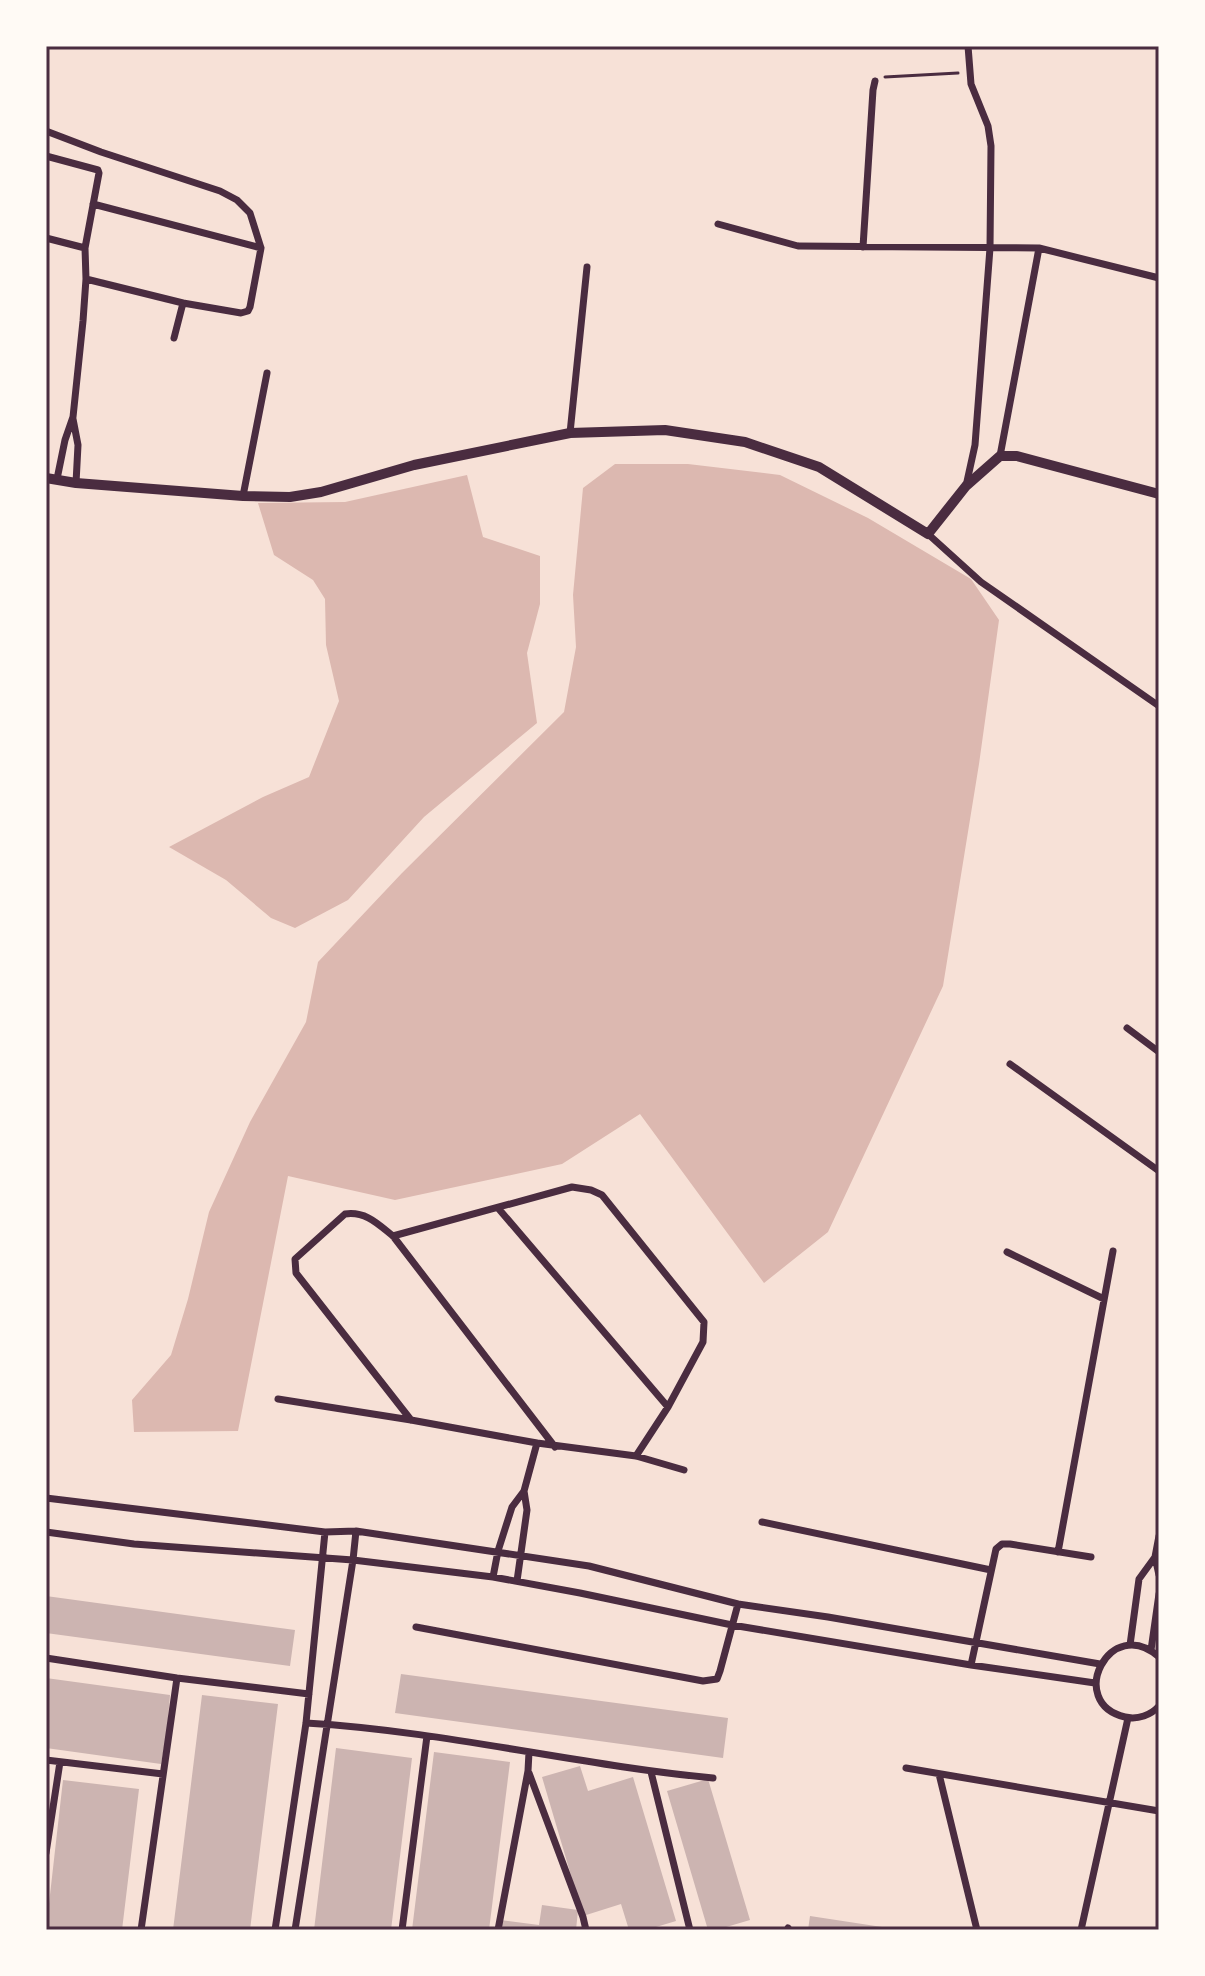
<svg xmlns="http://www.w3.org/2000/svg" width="1205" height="1976" font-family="'PT Sans Narrow',sans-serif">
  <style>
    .water { fill: #dcb8b0 }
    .building { fill: #ccb4b1 }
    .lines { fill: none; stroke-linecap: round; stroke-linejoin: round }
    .path { stroke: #4a2c40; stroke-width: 3 }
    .minor { stroke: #4a2c40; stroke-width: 7 }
    .secondary { stroke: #4a2c40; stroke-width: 10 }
    .neatline { fill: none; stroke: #4a2c40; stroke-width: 3 }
  </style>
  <rect width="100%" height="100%" fill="#f7e1d7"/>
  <path class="water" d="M615 464H688L780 475 868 518 971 579 999 620 979 764 943 986 828 1232 764 1283 640 1114 562 1164 395 1200 288 1176 238 1431 134 1432 132 1400 171 1355 188 1299 209 1212 250 1122 306 1022 318 962 402 873 564 712 576 647 573 595 583 488Z
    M467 475 483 537 540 556V604L527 653 537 723 424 817 348 900 295 928 271 918 226 880 169 847 263 797 309 777 339 701 326 645 325 599 313 580 274 555 258 503 345 502Z"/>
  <path class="building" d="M46 1596 295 1630 290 1666 46 1633Z
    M401 1674 728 1718 723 1758 395 1713Z
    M46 1678 170 1695 167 1731 161 1764 46 1748Z
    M202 1695 278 1704 250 1930H173Z
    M336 1748 412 1758 391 1930H314Z
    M434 1752 510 1762 489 1930H412Z
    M580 1766 588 1791 633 1777 676 1921 646 1930H629L621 1904 583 1916 542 1777Z
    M708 1779 750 1920 716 1930H708L667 1791Z
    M63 1780 139 1789 122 1930H46Z
    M542 1905 578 1910 576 1930H499L500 1920 539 1925Z
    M810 1916 882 1927V1930H808Z"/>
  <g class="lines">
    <path class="path" d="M885 77 958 73"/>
    <path class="minor" d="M46 131 101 152 220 191 237 200 250 213 261 248 250 307 248 311 241 313 183 303 86 279
      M46 156 98 170 99 173 85 248 86 279 83 321 73 417 65 440 57 479
      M93 204 261 248
      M718 224 798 246 1039 248 1159 278
      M46 238 85 248
      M863 247 873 90 875 81
      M174 338 183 303
      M73 419 78 445 76 483
      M570 433 587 267
      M1000 456 1039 248
      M966 486 975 445 990 248 991 146 988 126 971 84 968 46
      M243 496 267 373
      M928 534 981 582 1159 706
      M1127 1028 1159 1052
      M1010 1064 1159 1171
      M498 1208 668 1407
      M393 1236 572 1187 591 1190 602 1195 704 1322 703 1342 668 1407 636 1456
      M1007 1252 1104 1299
      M278 1399 411 1420 537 1443 524 1491 512 1507 498 1551 493 1577
      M411 1420 296 1273 295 1259 345 1214C366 1211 378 1224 393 1236L555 1447
      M537 1443 636 1456 684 1470
      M46 1498 325 1532 356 1531 589 1566 738 1604 828 1617 1100 1664
      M762 1522 991 1570
      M46 1532 134 1544 353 1560 493 1577 580 1593 732 1625 971 1665 1095 1683
      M1159 1536 1155 1557 1159 1575
      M1058 1552 1113 1251
      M517 1581 527 1510 524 1491
      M416 1627 703 1681 717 1679 720 1671 738 1604
      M1130 1645 1139 1579 1155 1557
      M1151 1650 1159 1594
      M1159 1657C1110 1613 1065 1703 1125 1717 1138 1720 1151 1715 1159 1706
      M46 1658 177 1678 309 1694
      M971 1665 996 1549 1002 1544H1010L1091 1557
      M306 1723C443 1731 577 1765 713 1778
      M46 1760 163 1774
      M906 1768 1159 1811
      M651 1772 690 1930
      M529 1773 583 1917 586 1930
      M939 1774 977 1930
      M46 1853 60 1762
      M141 1930 177 1678
      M275 1930 306 1723 325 1532
      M295 1930 353 1560 356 1531
      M402 1930 427 1736
      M498 1930 528 1771 529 1752
      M787 1930 788 1928
      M1081 1930 1128 1718"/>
    <path class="secondary" d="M46 478 76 483 243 496 290 497 321 492 414 465 570 433 665 430 745 442 819 467 928 534 966 486 1000 456H1017L1159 494"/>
  </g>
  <rect width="1205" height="1976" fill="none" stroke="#fffaf5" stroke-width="96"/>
  <rect x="48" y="48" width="1109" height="1880" class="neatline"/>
</svg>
